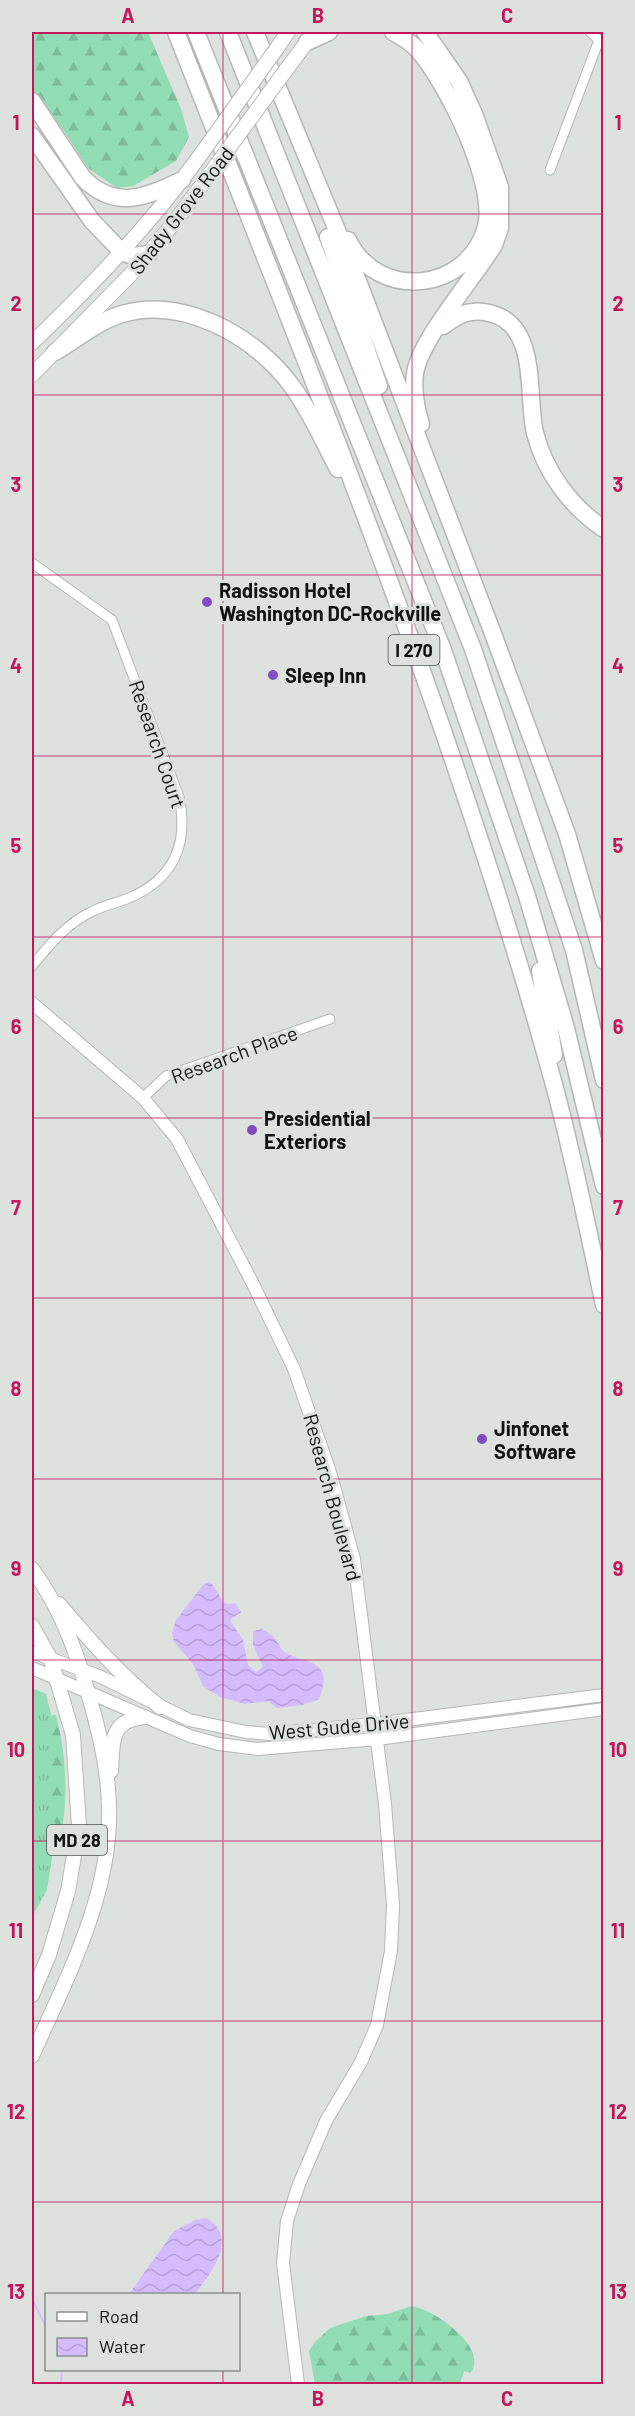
<svg xmlns="http://www.w3.org/2000/svg" width="635" height="2416" font-family="Barlow,sans-serif">
  <style>
    .grass { fill: url(#grass-tufts) }
    .forest { fill: url(#forest-firs) }
    .water { fill: url(#water-waves) }
    .lines { fill: none; stroke-linecap: round; stroke-linejoin: round }
    .stream { stroke: #d5bcfd; stroke-width: 2 }
    .street-casing { stroke: #b3b8b5; stroke-width: 11 }
    .secondary-casing { stroke: #b3b8b5; stroke-width: 14 }
    .primary-casing { stroke: #b3b8b5; stroke-width: 16 }
    .highway-casing { stroke: #b3b8b5; stroke-width: 19 }
    .street { stroke: #fff; stroke-width: 9 }
    .secondary { stroke: #fff; stroke-width: 12 }
    .primary { stroke: #fff; stroke-width: 14 }
    .highway { stroke: #fff; stroke-width: 16 }
    .primary-bridge-casing { stroke: #b3b8b5; stroke-width: 16; stroke-linecap: butt }
    .primary-bridge { stroke: #fff; stroke-width: 14 }
    .grid { fill: none; stroke: #c2185b; stroke-width: 1.5; stroke-opacity: 0.55 }
    .poi-dot { fill: #834cc3; stroke: #dde2df; stroke-width: 2 }
    .labels { text-anchor: middle; dominant-baseline: central; stroke-width: 6; stroke-linejoin: round; paint-order: stroke }
    .shield { fill: #dde2df; stroke: #4e5150; stroke-width: 1.5 }
    .shield-label { font-size: 18px; font-weight: bold; fill: #111312 }
    .street-label { font-size: 20px; fill: #111312; stroke: #dde2df }
    .poi-label { font-size: 20px; font-weight: bold; fill: #111312; stroke: #dde2df; text-anchor: start }
    .neatline { fill: none; stroke: #c2185b; stroke-width: 2 }
    .grid-label { font-size: 20px; text-anchor: middle; font-weight: bold; fill: #c2185b }
  </style>
  <defs>
    <pattern id="grass-tufts" width="24" height="20" patternUnits="userSpaceOnUse" patternTransform="scale(1.5)"><rect width="24" height="20" fill="#92dcb6"/><path d="M3 7l-1-3M5 7V3M7 7l1-3M15 17l-1-3M17 17v-4M19 17l1-3" fill="none" stroke="#7dbc9b"/></pattern>
    <pattern id="forest-firs" width="22" height="20" patternUnits="userSpaceOnUse" patternTransform="scale(1.5)"><rect width="22" height="20" fill="#92dcb6"/><path d="M5 1l3.5 6h-7zM16 11l3.5 6h-7z" fill="#7dbc9b"/></pattern>
    <pattern id="water-waves" width="16" height="10" patternUnits="userSpaceOnUse" patternTransform="scale(1.5)"><rect width="16" height="10" fill="#d5bcfd"/><path d="M0 5q4-4 8 0t8 0" fill="none" stroke="#b6a1d8"/></pattern>
  </defs>
  <rect width="100%" height="100%" fill="#dde2df"/>
  <path class="grass" d="M32 1688 46 1694 56 1734 58 1819 47 1890 32 1917Z"/>
  <path class="forest" d="M32 32H148L181 109 189 137 176 161 133 186 117 188 88 168 64 131 32 89Z
    M52 1715H56C66 1754 68 1791 62 1831L50 1816C52 1782 46 1747 52 1715Z
    M411 2306C431 2308 473 2338 474 2359 475 2364 473 2369 471 2373L464 2371 460 2384H315L309 2351 315 2342 330 2328 366 2316 388 2314Z"/>
  <path class="water" d="M209 1582C218 1588 218 1598 227 1604L235 1603 241 1612 230 1620 243 1640 248 1665 256 1672 263 1667 253 1645V1631L262 1629C267 1632 273 1635 276 1640 277 1641 281 1648 281 1649 298 1666 337 1654 319 1699L302 1705 277 1708 268 1701 245 1704 220 1697 203 1686 193 1664 174 1642 172 1633 176 1620 203 1585Z
    M206 2218C240 2237 211 2273 195 2294H129L174 2231 195 2220Z"/>
  <g class="lines">
    <path class="stream" d="M32 2299 46 2327
      M61 2384 62 2370"/>
    <g class="street-casing">
      <path id="street" d="M590 32 599 40
        M550 170 599 40H604
        M32 563 112 620 179 797C189 844 174 879 129 898 117 903 105 905 93 911 67 923 50 944 32 966
        M143 1098 166 1076 330 1019"/>
    </g>
    <g class="secondary-casing">
      <path id="secondary" d="M32 1003 143 1098 177 1139 253 1284 294 1369 330 1472 354 1559 385 1804 393 1905 391 1951 377 2025 361 2062 326 2121 299 2184 287 2221 283 2263 298 2384
        M32 1652 99 1676 189 1720 246 1732 270 1734 374 1724 604 1695
        M32 1668 190 1736 219 1744 258 1749 377 1739 604 1709"/>
    </g>
    <g class="primary-casing">
      <path id="primary" d="M277 48 288 32
        M286 70 313 34
        M32 343C92 285 150 225 199 157
        M32 375 134 271 173 224 207 178
        M32 1569C59 1605 76 1649 88 1693 99 1729 108 1767 109 1805 112 1894 67 1977 32 2056
        M59 1604C92 1643 120 1675 160 1707
        M32 1626 51 1660 73 1735 79 1826 68 1891 49 1955 32 1995
        M111 1771C113 1742 109 1720 145 1717"/>
    </g>
    <g class="highway-casing">
      <path id="highway" d="M176 32C312 377 454 722 553 1081 573 1154 588 1230 604 1305
        M196 32 443 650 527 896 566 1028 604 1186
        M228 32 473 649 574 950 604 1080
        M255 32 358 281 492 631 567 834 604 961
        M307 42 329 32
        M32 101 83 178C116 211 146 197 182 180
        M32 136 92 221 122 252 133 256 149 254
        M328 237 379 386
        M348 240C378 302 468 292 486 227 497 184 447 83 418 50 411 42 402 37 393 32
        M443 326C458 315 470 308 489 313 540 324 526 396 535 433 545 472 571 507 604 529
        M55 352C76 340 98 321 122 314 183 296 255 336 291 385 310 410 323 441 338 469
        M421 424C416 408 413 389 415 373 421 338 474 278 494 245L500 228V187L474 114 459 81 425 32
        M540 971 554 1055"/>
    </g>
    <use href="#street" class="street"/>
    <use href="#secondary" class="secondary"/>
    <use href="#primary" class="primary"/>
    <use href="#highway" class="highway"/>
    <g class="primary-bridge-casing">
      <path id="primary-bridge" d="M199 157 277 48
        M207 178 286 70"/>
    </g>
    <use href="#primary-bridge" class="primary-bridge"/>
  </g>
  <path class="grid" d="M223 32V2294M412 32V2384M32 214H604M32 395H604M32 575H604M32 756H604M32 937H604M32 1118H604M32 1298H604M32 1479H604M32 1660H604M32 1841H604M32 2021H604M32 2202H604M223 2370V2384"/>
  <g class="poi-dot">
    <circle cx="207" cy="602" r="6"/>
    <circle cx="273" cy="675" r="6"/>
    <circle cx="252" cy="1130" r="6"/>
    <circle cx="482" cy="1439" r="6"/>
  </g>
  <g class="labels">
    <g class="shield">
      <rect x="388.5" y="635" width="51" height="30" rx="4.5"/>
      <rect x="47" y="1825" width="60" height="30" rx="4.5"/>
    </g>
    <g class="shield-label">
      <text x="414" y="650">I 270</text>
      <text x="77" y="1840">MD 28</text>
    </g>
    <g class="street-label">
      <text transform="translate(181 210) rotate(-52)">Shady Grove Road</text>
      <text transform="translate(158 744) rotate(71)">Research Court</text>
      <text transform="translate(234 1054) rotate(-20)">Research Place</text>
      <text transform="translate(333 1497) rotate(75)">Research Boulevard</text>
      <text transform="translate(339 1726) rotate(-5)">West Gude Drive</text>
    </g>
    <g class="poi-label">
      <text x="219" y="590">Radisson Hotel<tspan x="219" dy="23">Washington DC-Rockville</tspan></text>
      <text x="285" y="675">Sleep Inn</text>
      <text x="264" y="1118">Presidential<tspan x="264" dy="23">Exteriors</tspan></text>
      <text x="494" y="1428">Jinfonet<tspan x="494" dy="23">Software</tspan></text>
    </g>
  </g>
  <rect width="635" height="2416" fill="none" stroke="#dde2df" stroke-width="66"/>
  <rect x="45" y="2293" width="195" height="78" fill="#dde2df" stroke="#8b8f8d" stroke-width="1.5"/>
  <rect x="57" y="2312" width="30" height="9" fill="#ffffff" stroke="#8b8f8d" stroke-width="1.5"/>
  <text x="99" y="2323" font-size="18" fill="#111312">Road</text>
  <rect x="57" y="2338" width="30" height="18" fill="url(#water-waves)" stroke="#8b8f8d" stroke-width="1.5"/>
  <text x="99" y="2353" font-size="18" fill="#111312">Water</text>
  <rect x="33" y="33" width="569" height="2350" class="neatline"/>
  <g class="grid-label">
    <text x="128" y="23">A</text>
    <text x="318" y="23">B</text>
    <text x="507" y="23">C</text>
    <text x="16" y="130">1</text>
    <text x="618" y="130">1</text>
    <text x="16" y="311">2</text>
    <text x="618" y="311">2</text>
    <text x="16" y="492">3</text>
    <text x="618" y="492">3</text>
    <text x="16" y="673">4</text>
    <text x="618" y="673">4</text>
    <text x="16" y="853">5</text>
    <text x="618" y="853">5</text>
    <text x="16" y="1034">6</text>
    <text x="618" y="1034">6</text>
    <text x="16" y="1215">7</text>
    <text x="618" y="1215">7</text>
    <text x="16" y="1396">8</text>
    <text x="618" y="1396">8</text>
    <text x="16" y="1576">9</text>
    <text x="618" y="1576">9</text>
    <text x="16" y="1757">10</text>
    <text x="618" y="1757">10</text>
    <text x="16" y="1938">11</text>
    <text x="618" y="1938">11</text>
    <text x="16" y="2119">12</text>
    <text x="618" y="2119">12</text>
    <text x="16" y="2299">13</text>
    <text x="618" y="2299">13</text>
    <text x="128" y="2406">A</text>
    <text x="318" y="2406">B</text>
    <text x="507" y="2406">C</text>
  </g>
</svg>
